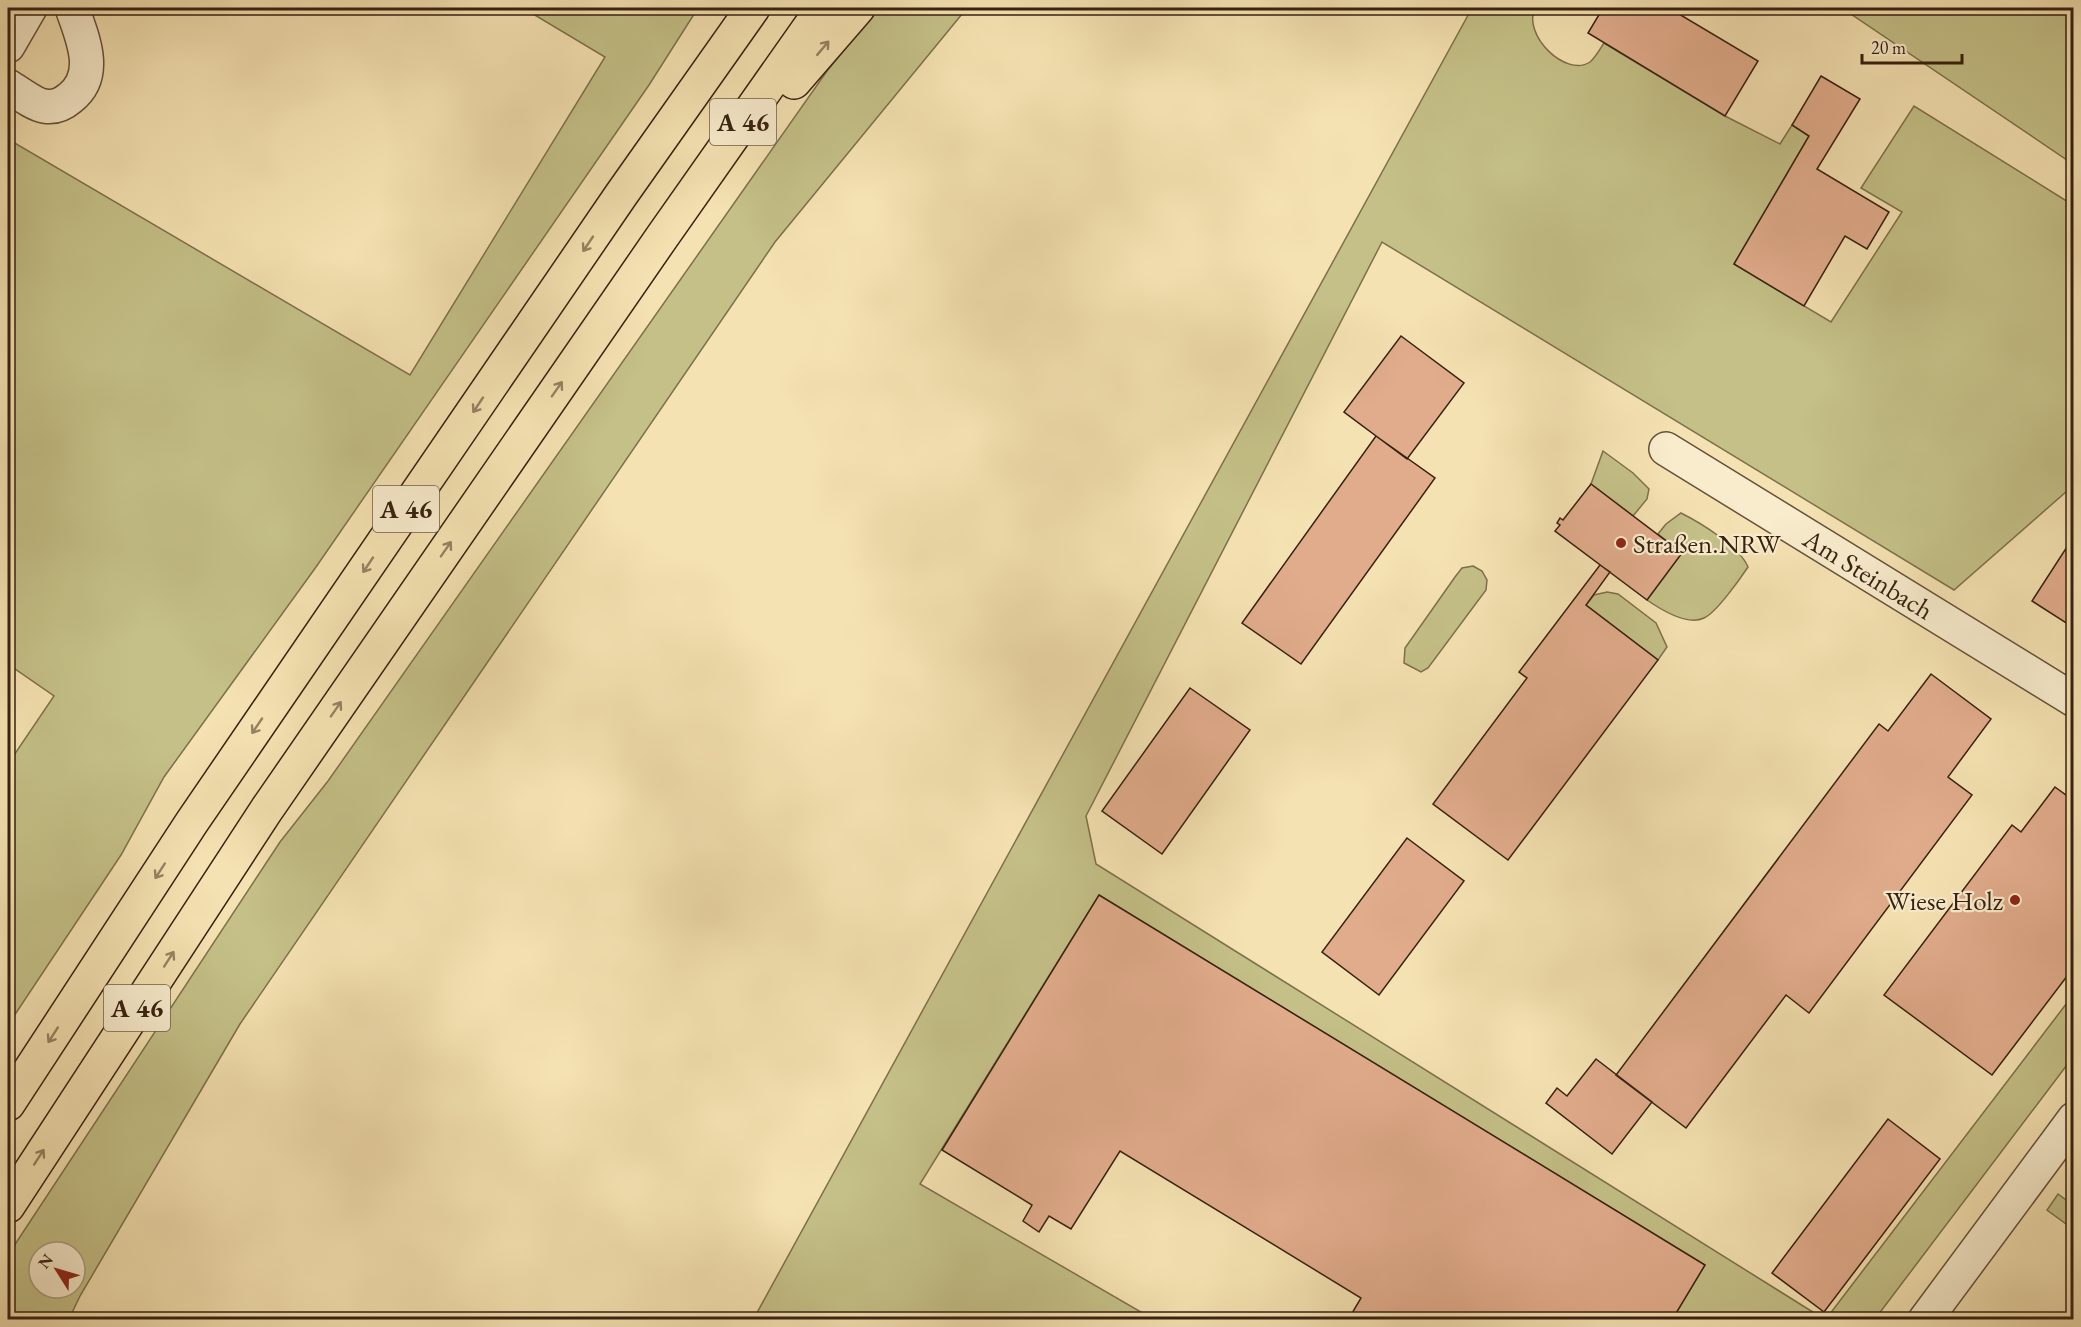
<svg xmlns="http://www.w3.org/2000/svg" width="2081" height="1327" font-family="'EB Garamond',serif">
  <style>
    .green { fill: #c4c087; stroke: #7d704c; stroke-width: 1.5; fill-rule: evenodd }
    .building { fill: #e1ac8c; stroke: #362110; stroke-width: 1.5 }
    .lines { fill: none; stroke-linecap: round; stroke-linejoin: round }
    .minor-casing { stroke: #665138; stroke-width: 36 }
    .motorway-casing { stroke: #362110; stroke-width: 36 }
    .minor { stroke: #f8eccd; stroke-width: 33 }
    .motorway { stroke: #f5e2b2; stroke-width: 33 }
    .oneway { stroke: #968261 }
    .poi-dot { fill: #8f2418; stroke: #f8eccd; stroke-width: 2 }
    .labels { text-anchor: middle; dominant-baseline: central; stroke-width: 4.5; stroke-linejoin: round; paint-order: stroke }
    .shield { fill: #f8eccd; stroke: #705e49; stroke-width: 1.5 }
    .shield-label { font-size: 26px; font-weight: bold; fill: #362110 }
    .poi-label { font-size: 27px; fill: #362110; stroke: #f8eccd; text-anchor: start }
    .street-label { font-size: 27px; fill: #362110; stroke: #f8eccd }
  </style>
  <rect width="100%" height="100%" fill="#f5e2b2"/>
  <filter id="stains"><feTurbulence type="fractalNoise" baseFrequency=".00333" numOctaves="4"/><feColorMatrix values="0 0 0 0 .2 0 0 0 0 .09 0 0 0 0 .02 0 0 0 .5 -.17"/></filter>
  <radialGradient id="worn" r=".72"><stop offset=".6" stop-color="#630" stop-opacity="0"/><stop offset="1" stop-color="#630" stop-opacity=".3"/></radialGradient>
  <path class="green" d="M523 8H698L649 85 316 567 164 777 121 855 8 1025V764L54 696 8 664V139L410 375 605 57Z
    M878 8H967L775 242 240 1024 80 1296 69 1319 8 1320V1255L280 842 328 781 827 71ZM39 1252H75V1288H39Z
    M1472 8H1535C1522 35 1566 78 1590 62 1595 58 1600 49 1604 43L1725 116 1780 144 1792 125 1809 136 1734 264 1831 322 1902 212 1861 188 1914 106 2073 205V480L2067 491 1954 590 1382 242 1086 816 1096 864 1824 1319H1672L1705 1265 1099 895 920 1184 1153 1319 753 1320Z
    M1842 8H2073V164Z
    M1603 451 1633 473 1649 489 1647 499 1633 516 1591 484Z
    M1681 513C1701 523 1740 547 1748 567 1740 579 1716 613 1704 618 1687 626 1660 609 1647 600L1682 553 1658 534 1666 524Z
    M1473 566 1482 571 1487 580 1486 590 1428 668 1421 672 1404 663 1405 648 1455 577 1462 568Z
    M1607 592 1618 594 1656 623 1667 647 1658 660 1586 605 1594 595Z
    M2073 995V1057L1875 1319H1826Z
    M2058 1194 2073 1205V1229L2047 1210Z"/>
  <path class="building" d="M1603 8H1669L1758 61 1725 116 1588 33Z
    M1821 76 1860 99 1817 169 1889 212 1867 249 1845 236 1804 306 1734 264 1809 136 1792 125Z
    M1401 336 1464 383 1407 459 1344 412Z
    M1376 436 1435 478 1301 664 1242 623Z
    M1591 484 1682 553 1647 600 1555 531 1560 525 1557 523 1560 518 1563 520Z
    M2074 536V628L2032 601Z
    M1600 565 1610 572 1586 605 1658 660 1508 860 1433 804 1527 678 1519 672Z
    M1931 674 1991 719 1948 777 1972 795 1809 1013 1786 995 1686 1128 1616 1075 1879 724 1888 731Z
    M1190 688 1250 730 1162 854 1102 811Z
    M2055 787 2074 801V967L1992 1075 1884 995 2012 825 2021 832Z
    M1407 838 1464 881 1379 995 1322 952Z
    M1099 895 1705 1265 1672 1320H1505L1496 1314 1493 1320H1348L1361 1298 1120 1151 1071 1229 1049 1216 1039 1232 1023 1221 1032 1205 942 1150Z
    M1596 1059 1652 1102 1612 1154 1546 1103 1557 1088 1567 1096Z
    M1888 1119 1940 1159 1824 1312 1772 1273Z"/>
  <g class="lines">
    <g class="minor-casing">
      <g id="minor">
        <path d="M8 46 30 8"/>
        <path d="M8 86C16 91 35 105 44 106 54 108 63 104 70 98 100 75 82 37 72 8"/>
        <path id="s1" d="M1666 449 2074 700"/>
        <path d="M1925 1320 2074 1119"/>
      </g>
    </g>
    <g class="motorway-casing">
      <path id="motorway" d="M794 82 858 8
        M8 1104 192 822 621 195 753 8
        M8 1206 267 809 662 237 823 8"/>
    </g>
    <use href="#minor" class="minor"/>
    <use href="#motorway" class="motorway"/>
  </g>
  <defs><path id="oneway-shaft" d="M-6 0H5M1.5-3L5.5 0L1.5 3" fill="none" stroke-width="1.6" stroke-linecap="round" stroke-linejoin="round" transform="scale(1.5)"/></defs>
  <g class="oneway">
    <use href="#oneway-shaft" transform="translate(823 48) rotate(-50)"/>
    <use href="#oneway-shaft" transform="translate(588 244) rotate(124)"/>
    <use href="#oneway-shaft" transform="translate(557 389) rotate(-55)"/>
    <use href="#oneway-shaft" transform="translate(478 405) rotate(124)"/>
    <use href="#oneway-shaft" transform="translate(446 549) rotate(-55)"/>
    <use href="#oneway-shaft" transform="translate(368 565) rotate(124)"/>
    <use href="#oneway-shaft" transform="translate(336 709) rotate(-55)"/>
    <use href="#oneway-shaft" transform="translate(257 726) rotate(124)"/>
    <use href="#oneway-shaft" transform="translate(160 871) rotate(123)"/>
    <use href="#oneway-shaft" transform="translate(169 959) rotate(-57)"/>
    <use href="#oneway-shaft" transform="translate(53 1035) rotate(123)"/>
    <use href="#oneway-shaft" transform="translate(39 1157) rotate(-57)"/>
  </g>
  <g class="poi-dot">
    <circle cx="1621" cy="543" r="6"/>
    <circle cx="2015" cy="900" r="6"/>
  </g>
  <g class="labels">
    <g class="shield">
      <rect x="710" y="99" width="66" height="46" rx="4.5"/>
      <rect x="373" y="486" width="66" height="46" rx="4.5"/>
      <rect x="104" y="985" width="66" height="46" rx="4.5"/>
    </g>
    <g class="shield-label">
      <text x="743" y="122">A 46</text>
      <text x="406" y="509">A 46</text>
      <text x="137" y="1008">A 46</text>
    </g>
    <g class="poi-label">
      <text x="1633" y="543">Straßen.NRW</text>
      <text x="2003" y="900" text-anchor="end">Wiese Holz</text>
    </g>
    <g class="street-label">
      <text stroke="none"><textPath href="#s1" startOffset="238">Am Steinbach</textPath></text>
    </g>
  </g>
  <rect width="2081" height="1327" fill="none" stroke="#f5e2b2" stroke-width="30"/>
  <rect x="9" y="9" width="2063" height="1309" fill="none" stroke="#362110" stroke-width="3"/>
  <rect x="15" y="15" width="2051" height="1297" fill="none" stroke="#362110" stroke-width="1.5"/>
  <g transform="translate(57 1270) rotate(307)"><circle r="28" fill="#f8eccd" stroke="#aa9b81" stroke-width="1.5"/>
  <path d="M0-4.5L10 22L0 15L-10 22Z" fill="#8f2418"/>
  <text y="-9" font-size="16" font-weight="bold" text-anchor="middle" fill="#362110">N</text>
  </g>
  <path d="M1862 54v9h100v-9" fill="none" stroke="#362110" stroke-width="3"/>
  <text x="1871" y="54" font-size="18" fill="#362110" stroke="#f8eccd" stroke-width="4.5" paint-order="stroke">20 m</text>
  <rect width="100%" height="100%" filter="url(#stains)"/>
  <rect width="100%" height="100%" fill="url(#worn)"/>
</svg>
